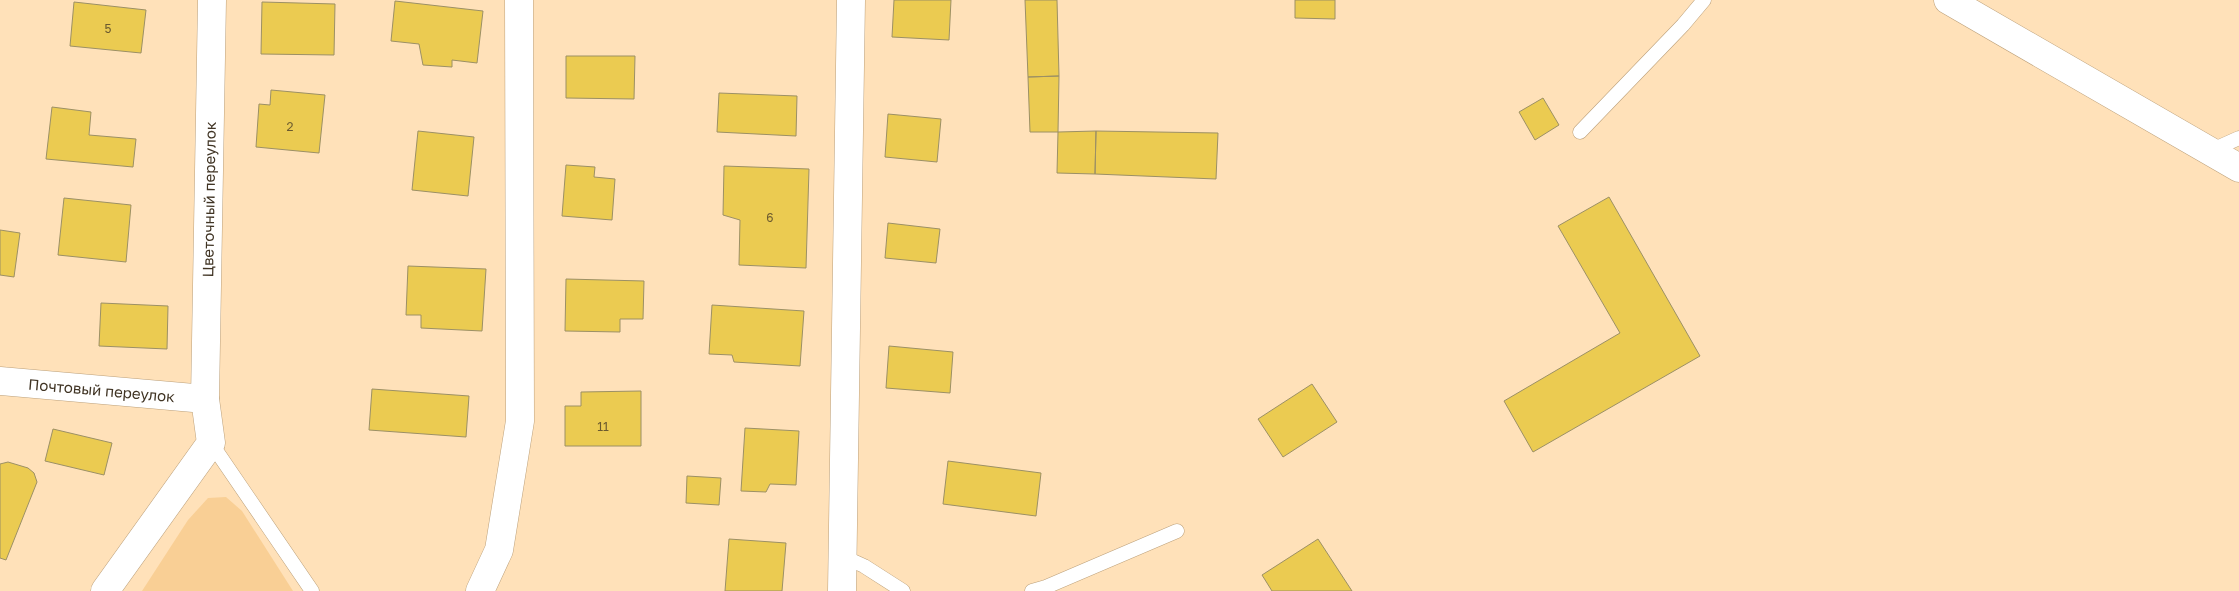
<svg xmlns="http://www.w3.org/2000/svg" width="2239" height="591" font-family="'Golos Text',sans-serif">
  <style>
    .green { fill: #f9cf95 }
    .building { fill: #ebcb51; stroke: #9c9065 }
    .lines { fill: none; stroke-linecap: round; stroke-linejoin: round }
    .service-casing { stroke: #bca07a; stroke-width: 15 }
    .minor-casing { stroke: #bca07a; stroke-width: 29 }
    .service { stroke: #fff; stroke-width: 14 }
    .minor { stroke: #fff; stroke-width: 28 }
    .labels { text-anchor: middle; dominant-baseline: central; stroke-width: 5; stroke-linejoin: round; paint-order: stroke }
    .number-label { font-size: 12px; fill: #6b5a2f }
    .street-label { font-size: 15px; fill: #403424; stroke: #fff }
  </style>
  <rect width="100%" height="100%" fill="#ffe1b9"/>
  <path class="green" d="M226 497 242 511 293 591H142L188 520 208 498Z"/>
  <path class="building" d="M894 0H951L949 40 892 37Z
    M1025 0H1057L1059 76 1028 77Z
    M1295 0H1335V19L1295 18Z
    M395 1 483 11 477 63 452 60V67L423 65 419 44 391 41Z
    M74 2 146 10 141 53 70 46Z
    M262 2 335 4 334 55 261 54Z
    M566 56H635L634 99 566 98Z
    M1059 76 1058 132H1030L1028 77Z
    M271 90 325 95 319 153 256 147 259 104 270 105Z
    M719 93 797 96 796 136 717 132Z
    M1543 98 1559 125 1535 140 1519 112Z
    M52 107 91 112 89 135 136 139 133 167 46 159Z
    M888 114 941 119 937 162 885 157Z
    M418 131 474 137 468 196 412 190Z
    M1096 131 1095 174 1057 173 1058 132Z
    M1096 131 1218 133 1216 179 1095 174Z
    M566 165 595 167 594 177 615 179 612 220 562 216Z
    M724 166 809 169 806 268 739 265 740 220 723 215Z
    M1609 197 1700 356 1533 452 1504 401 1620 333 1558 226Z
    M64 198 131 205 126 262 58 255Z
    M888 223 940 229 936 263 885 258Z
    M0 230 20 233 14 277 0 275Z
    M408 266 486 269 482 331 421 328V315H406Z
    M566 279 644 281 643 319H620V332L565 331Z
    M101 303 168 306 167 349 99 346Z
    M712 305 804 311 800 366 734 362 732 355 709 354Z
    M889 346 953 352 950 393 886 388Z
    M1312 384 1337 422 1283 457 1258 419Z
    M372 389 469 396 466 437 369 430Z
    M641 391V446H565V406H581V392Z
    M745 428 799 431 796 485 770 484 766 492 741 491Z
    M53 429 112 443 104 475 45 461Z
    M948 461 1041 473 1036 516 943 504Z
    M8 462 28 468 34 473 37 482 6 560 0 558V464Z
    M687 476 721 478 719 505 686 503Z
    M729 539 786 543 782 591H725Z
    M1318 539 1352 591H1272L1262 575Z"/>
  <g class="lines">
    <g class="service-casing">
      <path id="service" d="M1580 132 1683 25 1704 0
        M2210 151 2239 138
        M211 443 312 591
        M842 556 864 566 903 591
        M1032 591 1046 587 1177 531"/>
    </g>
    <g class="minor-casing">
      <g id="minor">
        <path d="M1948 0 2239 168"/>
        <path id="s1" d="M0 381 205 399"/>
        <path id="s2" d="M105 591 211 443 205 399 212 0"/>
        <path d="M480 591 499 550 520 421 519 0"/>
        <path d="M842 591 851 0"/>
      </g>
    </g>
    <use href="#service" class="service"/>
    <use href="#minor" class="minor"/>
  </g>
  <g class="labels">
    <g class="number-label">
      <text x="108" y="28">5</text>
      <text x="290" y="126">2</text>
      <text x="770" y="217">6</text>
      <text x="603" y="426">11</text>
    </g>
    <g class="street-label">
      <text stroke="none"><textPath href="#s2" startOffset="426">Цветочный переулок</textPath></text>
      <text stroke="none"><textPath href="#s1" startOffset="102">Почтовый переулок</textPath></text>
    </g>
  </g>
</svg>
